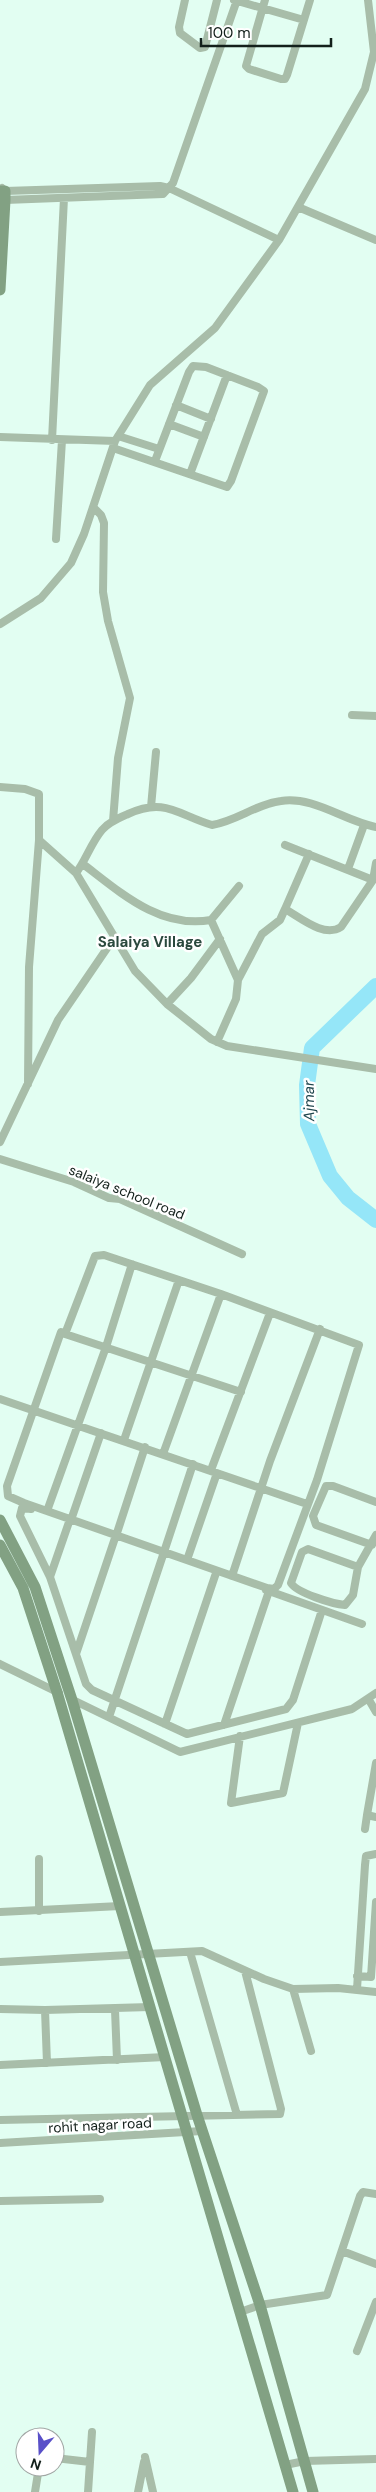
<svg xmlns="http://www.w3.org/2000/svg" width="376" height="2492" font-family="'DM Sans',sans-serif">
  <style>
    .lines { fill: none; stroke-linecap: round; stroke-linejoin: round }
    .river { stroke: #95e6f8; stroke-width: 16 }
    .street { stroke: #a8bda9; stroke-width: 8 }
    .secondary { stroke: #82a183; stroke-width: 11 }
    .labels { text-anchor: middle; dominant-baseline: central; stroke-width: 5; stroke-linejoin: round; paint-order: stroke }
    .street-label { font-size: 14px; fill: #13201b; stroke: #fff }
    .neighbourhood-label { font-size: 15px; font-weight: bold; fill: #2b493e; stroke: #fff }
    .water-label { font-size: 15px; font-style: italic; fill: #1f454d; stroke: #fff }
  </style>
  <rect width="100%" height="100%" fill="#e2fef2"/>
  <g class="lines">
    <path class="river" d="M376 986 312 1048 307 1085 308 1124 330 1176 348 1198 376 1220"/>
    <path class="street" d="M185 0 179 27 180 33 200 48 205 47 217 0
      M234 0 304 20
      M265 0 246 66 249 69 281 79H285L287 75 310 0
      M2 188 5 191 160 186 169 188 279 240
      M5 200 163 194 173 183 237 0
      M298 207 376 240
      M176 405 211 419
      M169 424 204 437
      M118 436 159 449
      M0 437 115 441
      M52 440 64 198
      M113 448 227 487 231 481 264 391 258 387 206 367 193 366 189 372 155 461
      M190 474 227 375
      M93 507 101 515 104 523 103 592 108 621 130 698 118 758 113 821
      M56 539 62 440
      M0 624 41 598 71 563 84 534 115 441 150 385 215 328 279 240 365 89 374 52 368 0
      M352 715 376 716
      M0 787 25 789 39 794V840L76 873 135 971 167 1004 211 1039 227 1046 376 1069
      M151 807 156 752
      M285 845 373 880
      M83 864C121 893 160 929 211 920L238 980 236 999 217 1042
      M348 869 364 825
      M76 873C86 860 91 843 102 830 109 822 119 818 128 814 165 797 178 815 212 825 237 821 256 804 281 801 314 796 344 821 376 827
      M285 909 309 854
      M211 920 239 886
      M238 980 262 934 280 920 285 909C301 918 324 938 341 927L373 880 376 863
      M167 1004 191 978 220 939
      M28 1084 29 967 39 840
      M0 1142 58 1020 114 938
      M0 1159 74 1182 109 1198 120 1199 242 1254
      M65 1334 95 1256 104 1255 221 1294 359 1345 317 1480 278 1585 274 1589 267 1588 24 1503 8 1496 7 1486 61 1332 65 1334 241 1392
      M0 1399 307 1504
      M124 1440 179 1280
      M163 1454 221 1294
      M211 1470 270 1313
      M31 1509 22 1508 20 1516 50 1577 86 1684 92 1690 187 1734 286 1709 293 1700 322 1610
      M47 1511 106 1347 132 1264
      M71 1520 101 1433
      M116 1536 145 1447
      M372 1545 316 1525 313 1516 326 1486H333L376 1502
      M164 1552 193 1464
      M187 1560 217 1473
      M358 1567 308 1549 302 1552 291 1583C297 1593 333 1604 345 1605L353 1595 358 1567 376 1535
      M232 1576 270 1461 320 1329
      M50 1577 69 1522
      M266 1590 362 1624
      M76 1654 115 1538
      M0 1664 59 1693
      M71 1699 180 1752 352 1709 376 1693
      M369 1700 376 1712
      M109 1717 163 1555
      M165 1724 216 1573
      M224 1725 269 1591
      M240 1736 231 1803 283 1793 298 1723
      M376 1763 367 1815 376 1817
      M365 1829 367 1815
      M39 1911V1859
      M0 1912 120 1906
      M190 1952 237 2115
      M0 1962 202 1951 264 1979 293 1989 338 1988 376 1992
      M357 1976 371 1977 376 1902
      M293 1989 311 2051
      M357 1989 365 1865 366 1856 376 1854
      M0 2009 45 2010 150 2007
      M45 2010 47 2063
      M115 2010 117 2060
      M0 2065 165 2057
      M0 2120 280 2114 281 2109 245 1971
      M0 2143 202 2131
      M0 2201 100 2199
      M342 2251 376 2264
      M240 2312 260 2305 327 2295 360 2196 363 2192 376 2194
      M357 2351 376 2302
      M145 2457 153 2492
      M55 2458 90 2462
      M285 2465 305 2461 376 2459
      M35 2492 39 2467
      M88 2492 92 2432
      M138 2492 144 2462"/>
    <path class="secondary" d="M0 191H5V200L0 290
      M0 1520 35 1587 72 1700 197 2115 260 2305 313 2492
      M0 1545 23 1588 57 1692 293 2492"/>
  </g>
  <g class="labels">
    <g class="street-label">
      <text transform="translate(127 1192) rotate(22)">salaiya school road</text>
      <text transform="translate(100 2125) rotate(-3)">rohit nagar road</text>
    </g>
    <g class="neighbourhood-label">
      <text x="150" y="942">Salaiya Village</text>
    </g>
    <g class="water-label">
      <text transform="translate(309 1101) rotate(-91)">Ajmar</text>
    </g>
  </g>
  <g transform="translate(40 2452) rotate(199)"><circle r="24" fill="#ffffff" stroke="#a1a6a4"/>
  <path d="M0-4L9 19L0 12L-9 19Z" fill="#5950c8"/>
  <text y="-8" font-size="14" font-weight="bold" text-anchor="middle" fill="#13201b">N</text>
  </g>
  <path d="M201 38v8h130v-8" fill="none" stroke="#13201b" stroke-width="2.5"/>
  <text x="208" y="38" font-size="15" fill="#13201b" stroke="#ffffff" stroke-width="4" paint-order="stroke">100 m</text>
</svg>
